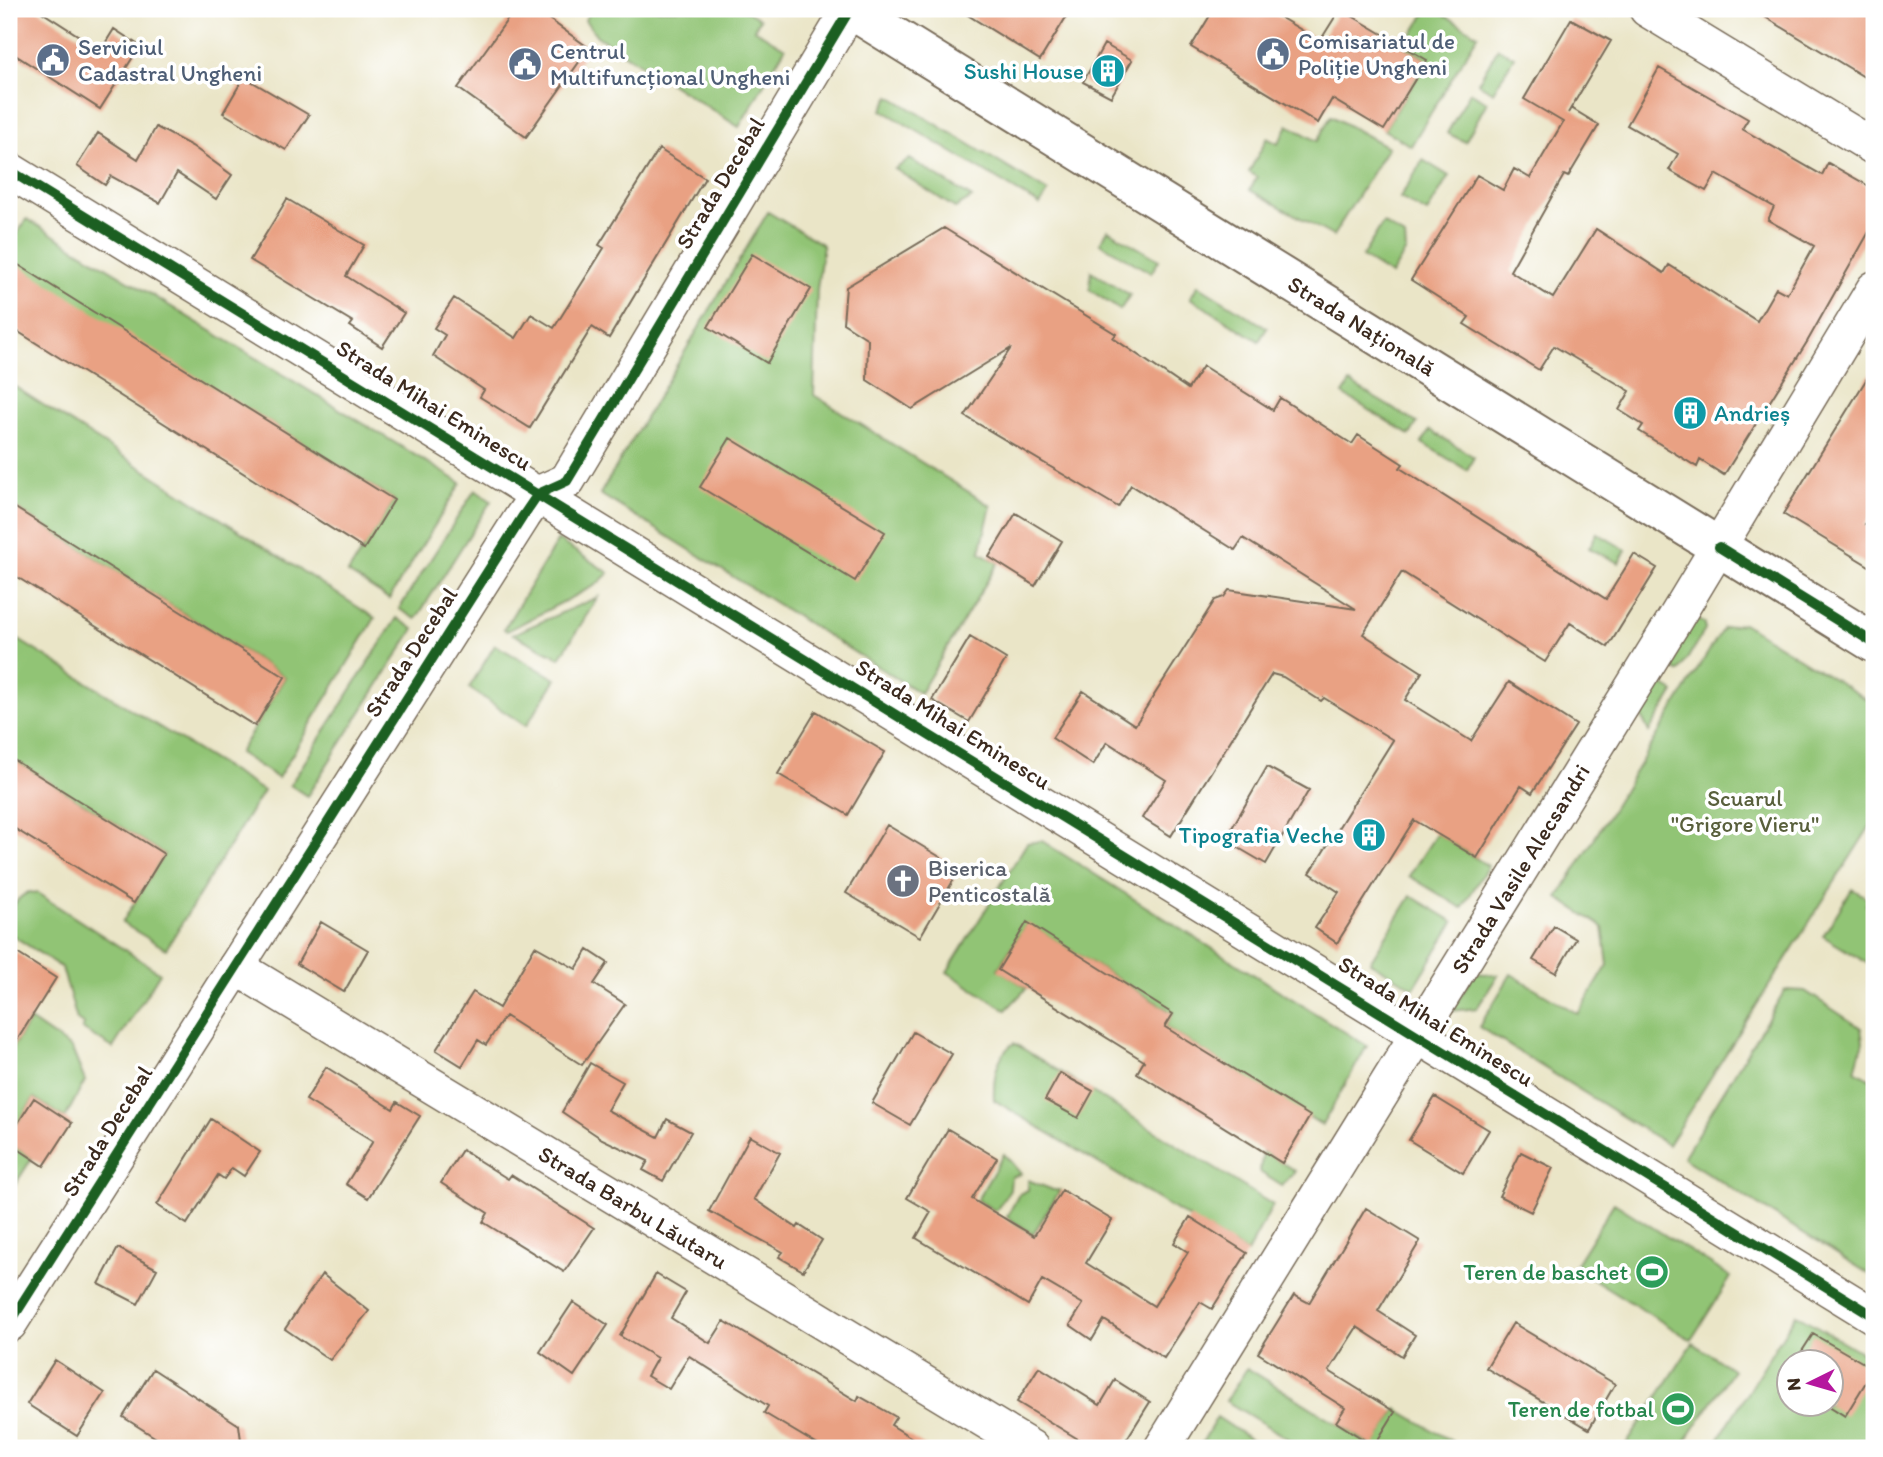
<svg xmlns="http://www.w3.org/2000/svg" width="1883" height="1457" font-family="Itim,sans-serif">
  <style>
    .green { fill: #91c474; stroke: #667749; stroke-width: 2; fill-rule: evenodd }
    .building { fill: #e9a183 }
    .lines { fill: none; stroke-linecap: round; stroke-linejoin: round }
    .street-casing { stroke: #786b59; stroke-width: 38 }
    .secondary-casing { stroke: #786b59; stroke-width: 42 }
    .street { stroke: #fff; stroke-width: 35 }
    .secondary { stroke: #fff; stroke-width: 38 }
    .cycleway-casing { stroke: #fff; stroke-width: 15 }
    .cycleway { stroke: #1b5e20; stroke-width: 10 }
    .labels { text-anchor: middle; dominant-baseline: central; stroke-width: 7; stroke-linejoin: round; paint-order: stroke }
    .service-label { font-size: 23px; fill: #4e5e75; stroke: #fff; text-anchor: start }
    .culture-label { font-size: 23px; fill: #0d838f; stroke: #fff; text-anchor: end }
    .street-label { font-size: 23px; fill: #3b2a1e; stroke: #fff }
    .park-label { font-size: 23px; fill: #59603c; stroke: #fff }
    .worship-label { font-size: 23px; fill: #5b616d; stroke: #fff; text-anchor: start }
    .leisure-label { font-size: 23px; fill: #27864d; stroke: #fff; text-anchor: end }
  </style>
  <rect width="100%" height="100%" fill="#fff"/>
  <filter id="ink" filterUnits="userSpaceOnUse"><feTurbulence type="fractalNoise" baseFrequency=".0143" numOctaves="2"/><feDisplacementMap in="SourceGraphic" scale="14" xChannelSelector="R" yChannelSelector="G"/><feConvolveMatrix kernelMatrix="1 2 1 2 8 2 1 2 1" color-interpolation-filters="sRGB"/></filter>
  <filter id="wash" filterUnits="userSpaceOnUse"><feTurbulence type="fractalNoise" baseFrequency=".00686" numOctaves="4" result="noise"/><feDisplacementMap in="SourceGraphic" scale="28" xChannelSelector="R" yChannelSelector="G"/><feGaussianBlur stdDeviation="1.57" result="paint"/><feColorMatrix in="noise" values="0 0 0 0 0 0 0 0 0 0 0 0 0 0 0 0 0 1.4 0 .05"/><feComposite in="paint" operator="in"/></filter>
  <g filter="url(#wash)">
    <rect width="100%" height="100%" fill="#eae5c7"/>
    <path class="green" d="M591 9H743L760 19 754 29 785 48 739 127 597 36 585 20Z
      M1428 9H1435L1478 35 1411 146 1384 130 1427 60 1405 46Z
      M1498 48 1514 57 1493 92 1478 83Z
      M1470 92 1487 102 1465 142 1447 133Z
      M890 96 1048 192 1040 205 882 110Z
      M1331 116 1388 147 1333 236 1250 190 1257 177 1249 172 1267 138 1278 144 1288 125 1317 141Z
      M910 159 972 198 955 208 895 169Z
      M1423 160 1449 176 1427 213 1400 198Z
      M768 212 823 245 817 289 814 395 991 506 980 552 998 563 920 693 600 494Z
      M27 219 461 483 389 599 348 573 394 500 9 261V246Z
      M1383 223 1405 237 1406 251 1391 275 1362 257Z
      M1108 230 1159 260 1151 273 1100 243Z
      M1091 271 1130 295 1120 310 1090 290Z
      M1198 285 1267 328 1259 341 1190 298Z
      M9 383 375 618 278 778 239 753 285 677 9 504Z
      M1350 383 1417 423 1410 435 1343 394Z
      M1430 430 1474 457 1467 470 1422 443Z
      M475 490 491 501 416 619 399 609Z
      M1597 533 1626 550 1619 563 1589 548Z
      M558 540 609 573 596 585 507 631 504 629Z
      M598 597 560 658 513 634Z
      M1694 617 1705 624V630L1679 672 1665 663Z
      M397 618 414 629 307 796 290 785Z
      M1743 623 1874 704V820L1668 1145 1479 1027 1511 974 1578 1014 1608 965 1603 927 1558 898 1723 628Z
      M9 634 263 791 166 949 122 923 164 854 9 757Z
      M495 645 556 679 526 726 469 688Z
      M1654 680 1674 692 1649 732 1637 707Z
      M1437 833 1488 866 1462 908 1409 876Z
      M1042 841 1367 1046 1322 1125 1165 1027 1173 1013 1027 923 998 969 1027 988 1006 1010 947 972 1027 843Z
      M1852 889 1869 899 1866 905 1874 911V959L1870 965 1823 936Z
      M29 892 37 893 160 973 113 1048 82 1029 84 1025 77 1020 62 968 9 933C9 915 11 900 29 892Z
      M1411 896 1454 922 1414 988 1370 962Z
      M1474 973 1498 975 1477 1008 1452 1011Z
      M1785 990 1805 991 1861 1028 1863 1042 1855 1070 1874 1081V1277L1683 1158Z
      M30 1020 72 1049 85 1081 65 1118 34 1098 9 1137V1053Z
      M1014 1043 1273 1205 1247 1253 994 1100C993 1079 996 1055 1014 1043Z
      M9 1143 32 1158 9 1194Z
      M1263 1151 1295 1171 1282 1186 1260 1172Z
      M1004 1154 1021 1174 1011 1177 1010 1189 996 1211 977 1200Z
      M1028 1180 1053 1190H1060L1033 1234 1007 1217 1019 1194 1028 1190Z
      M1614 1203 1731 1277 1691 1340 1574 1267Z
      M1796 1314 1874 1360V1448H1713ZM1788 1362H1830V1404H1788Z
      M1693 1343 1733 1370 1681 1448H1624Z
      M1247 1368 1373 1446 1397 1409 1463 1448H1303L1226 1401Z
      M1217 1417 1264 1448H1199Z"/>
    <g id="blocks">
      <path class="building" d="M9 9H37L101 50 114 29 140 46 100 109 9 51Z
        M515 9H535L589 48 526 137 458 88Z
        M958 9H1071L1040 60Z
        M1214 9H1266L1320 41 1340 9 1427 60 1384 130 1332 99 1318 123 1191 47Z
        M1752 9H1874V83Z
        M1571 19 1611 41 1568 113 1571 108 1599 125 1568 177 1564 175 1510 271 1553 298 1596 229 1664 273 1669 265 1757 321 1776 288 1787 294 1814 246 1768 220 1774 207 1716 174 1706 191 1669 170 1678 154 1627 125 1659 68 1748 119 1742 129 1822 175 1828 163 1874 189V223L1807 342 1724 475 1700 460 1697 467 1639 431 1643 425 1619 410 1630 391 1554 346 1539 370 1464 324 1469 317 1411 280 1477 175 1503 190 1514 169 1530 178 1563 122 1524 99Z
        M1104 44 1132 60 1111 97 1083 82Z
        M244 77 309 115 286 150 223 113Z
        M156 127 192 146 232 175 216 199 177 173 160 203 111 176 105 185 77 166 98 133 138 159Z
        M659 149 705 178 609 338 592 327 530 428 480 397 484 390 433 356 445 335 434 328 454 298 516 338 531 314 554 328 604 248 599 245Z
        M287 199 364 245 346 276 404 313 382 347 350 326 353 322 250 260Z
        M944 228 1116 334 1113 338 1188 389 1203 366 1273 410 1280 398 1352 444 1358 435 1403 464 1400 468 1606 599 1634 554 1657 568 1608 647 1570 623 1545 662 1402 572 1363 634 1422 672 1405 700 1471 741 1509 682 1576 725 1532 793 1521 786 1477 858 1414 820 1337 943 1315 928 1339 892 1310 873 1393 740 1324 698 1321 701 1283 677 1272 674 1171 836 1142 818 1166 780 1107 742 1093 765 1052 738 1083 691 1135 725 1215 600 1224 597 1229 590 1356 609 1243 538 1235 550 1131 485 1118 507 965 416 1011 348 912 409 867 380 868 339 843 323 846 287Z
        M752 254 811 289 767 363 708 327Z
        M9 259 394 500 364 549 9 326Z
        M1874 367V510L1865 525 1874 531V569L1783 514Z
        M730 438 885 532 855 581 700 487Z
        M9 504 285 677 255 726 9 572Z
        M1016 513 1062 541 1035 586 989 557Z
        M970 637 1006 659 969 722 932 700Z
        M816 711 885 752 848 815 778 774Z
        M9 757 164 854 134 903 9 825Z
        M1267 767 1309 790 1266 864 1225 840Z
        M887 825 960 869 920 937 846 893Z
        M321 922 368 950 344 992 297 964Z
        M1027 922 1173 1014 1165 1027 1310 1116 1282 1163 1137 1073 1144 1061 998 970Z
        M1554 926 1576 939 1556 973 1533 960Z
        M535 946 576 969 588 950 608 963 594 984 625 1004 582 1065 505 1016 486 1045 478 1040 462 1066 436 1050 473 992 499 1008Z
        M9 948 56 978 9 1053Z
        M913 1032 952 1054 910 1125 872 1103Z
        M590 1063 623 1082 607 1110 658 1137 667 1119 691 1132 663 1181 643 1170 648 1161 602 1139 562 1112Z
        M326 1067 393 1109 397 1102 420 1116 368 1198 346 1184 373 1141 306 1100Z
        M1060 1073 1093 1091 1078 1118 1045 1100Z
        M1435 1097 1489 1130 1463 1173 1409 1140Z
        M34 1098 72 1123 44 1166 9 1143V1137Z
        M211 1119 260 1152 244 1176 232 1168 224 1179 218 1175 187 1224 157 1205Z
        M948 1129 997 1158 972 1199 1034 1236 1062 1190 1112 1220 1086 1263 1154 1306 1188 1252 1174 1243 1190 1217 1247 1253 1212 1309 1200 1302 1164 1358 1104 1320 1092 1340 1070 1325 1083 1304 1042 1280 1028 1305 916 1238 931 1212 907 1198Z
        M750 1136 780 1153 754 1199 797 1228 799 1225 822 1240 803 1271 779 1257 783 1252 709 1211Z
        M462 1150 508 1179 511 1175 594 1228 564 1272 483 1222 488 1213 441 1183Z
        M1521 1152 1553 1168 1531 1212 1499 1196Z
        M1366 1208 1420 1241 1378 1311 1415 1335 1402 1356 1357 1327 1329 1371 1395 1412 1374 1446 1336 1422 1345 1408 1258 1353 1294 1295 1309 1303Z
        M118 1248 157 1269 138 1304 99 1284Z
        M322 1274 369 1311 330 1360 285 1329Z
        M656 1274 686 1292 671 1318 710 1343 724 1321 857 1401 859 1396 896 1417 891 1425 928 1448H823L764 1413 768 1406 689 1356 669 1389 647 1376 657 1358 620 1336Z
        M573 1302 608 1325 574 1376 540 1352Z
        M1513 1323 1615 1384 1589 1429 1486 1368Z
        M1813 1334 1874 1369 1845 1416 1826 1404H1830V1362H1795Z
        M55 1360 105 1393 77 1436 27 1404Z
        M1039 1367 1100 1405 1115 1380 1150 1402 1121 1448H1072L1078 1439 1017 1402Z
        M153 1369 239 1425 242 1448H172L123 1417Z"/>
    </g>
  </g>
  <g filter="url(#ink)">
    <use href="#blocks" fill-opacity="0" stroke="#786b59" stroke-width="2"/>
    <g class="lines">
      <g class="street-casing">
        <g id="street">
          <path d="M1647 9 1874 147"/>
          <path d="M9 170 1874 1316"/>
          <path id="s1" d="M236 967 1031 1448"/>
          <path d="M9 1324 523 516 538 494 567 481 850 9"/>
          <path id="s2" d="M1162 1448 1675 619 1874 289"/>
        </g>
      </g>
      <g class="secondary-casing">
        <g id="secondary">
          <path id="s3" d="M850 9 1874 643"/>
        </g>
      </g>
      <use href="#street" class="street"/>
      <use href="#secondary" class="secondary"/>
      <g class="cycleway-casing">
        <path id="cycleway" d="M9 170 1874 1316
          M1719 547 1874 643
          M9 1324 523 516 538 494 567 481 850 9"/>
      </g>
      <use href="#cycleway" class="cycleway"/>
    </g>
  </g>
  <defs>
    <g id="civic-disc" transform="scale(1.75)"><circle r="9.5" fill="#5c6f8a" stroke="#fff"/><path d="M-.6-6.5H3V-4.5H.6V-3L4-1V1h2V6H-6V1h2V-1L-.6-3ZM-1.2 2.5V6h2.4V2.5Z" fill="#fff"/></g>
    <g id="building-disc" transform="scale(1.75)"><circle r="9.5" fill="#0f9aa8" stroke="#fff"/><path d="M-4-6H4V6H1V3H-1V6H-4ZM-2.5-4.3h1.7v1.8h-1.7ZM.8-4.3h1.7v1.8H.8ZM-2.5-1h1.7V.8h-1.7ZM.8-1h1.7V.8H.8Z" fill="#fff"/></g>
    <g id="church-disc" transform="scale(1.75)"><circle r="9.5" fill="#6b7280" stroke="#fff"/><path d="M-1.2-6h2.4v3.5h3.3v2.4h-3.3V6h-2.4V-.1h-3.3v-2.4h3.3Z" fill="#fff"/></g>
    <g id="stadium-disc" transform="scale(1.75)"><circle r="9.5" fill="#2e9e5b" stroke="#fff"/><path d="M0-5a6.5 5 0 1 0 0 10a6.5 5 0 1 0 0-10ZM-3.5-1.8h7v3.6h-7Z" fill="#fff"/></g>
  </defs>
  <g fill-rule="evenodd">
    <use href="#civic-disc" x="1273" y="54"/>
    <use href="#civic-disc" x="53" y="60"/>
    <use href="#civic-disc" x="525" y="64"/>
    <use href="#building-disc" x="1108" y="71"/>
    <use href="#building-disc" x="1690" y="413"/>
    <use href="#building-disc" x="1369" y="835"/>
    <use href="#church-disc" x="903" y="881"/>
    <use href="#stadium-disc" x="1652" y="1272"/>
    <use href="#stadium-disc" x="1678" y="1409"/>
  </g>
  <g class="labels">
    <g class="service-label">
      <text x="1298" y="41">Comisariatul de<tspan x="1298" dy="26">Poliție Ungheni</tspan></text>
      <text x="78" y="47">Serviciul<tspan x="78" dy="26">Cadastral Ungheni</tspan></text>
      <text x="550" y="51">Centrul<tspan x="550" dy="26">Multifuncțional Ungheni</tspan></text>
    </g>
    <g class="culture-label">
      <text x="1084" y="71">Sushi House</text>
      <text x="1714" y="413" text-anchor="start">Andrieș</text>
      <text x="1344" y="835">Tipografia Veche</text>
    </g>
    <g class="street-label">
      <text transform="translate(720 183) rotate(-59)">Strada Decebal</text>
      <text stroke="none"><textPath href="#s3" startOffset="602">Strada Națională</textPath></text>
      <text transform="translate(434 405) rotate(32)">Strada Mihai Eminescu</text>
      <text transform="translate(411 652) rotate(-57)">Strada Decebal</text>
      <text transform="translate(953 724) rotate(32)">Strada Mihai Eminescu</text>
      <text stroke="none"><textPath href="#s2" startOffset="681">Strada Vasile Alecsandri</textPath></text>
      <text transform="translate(1436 1021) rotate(32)">Strada Mihai Eminescu</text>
      <text transform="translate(107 1131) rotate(-58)">Strada Decebal</text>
      <text stroke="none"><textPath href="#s1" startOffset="464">Strada Barbu Lăutaru</textPath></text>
    </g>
    <g class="park-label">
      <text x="1745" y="798">Scuarul<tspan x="1745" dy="26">"Grigore Vieru"</tspan></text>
    </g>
    <g class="worship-label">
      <text x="928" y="868">Biserica<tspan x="928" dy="26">Penticostală</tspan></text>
    </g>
    <g class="leisure-label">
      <text x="1628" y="1272">Teren de baschet</text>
      <text x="1654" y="1409">Teren de fotbal</text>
    </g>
  </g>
  <rect width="1883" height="1457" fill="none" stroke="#fff" stroke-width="35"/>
  <g transform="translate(1810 1383) rotate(265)"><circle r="33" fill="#ffffff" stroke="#b1aaa5" stroke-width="2"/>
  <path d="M0-5L12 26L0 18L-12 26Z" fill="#b5179e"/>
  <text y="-10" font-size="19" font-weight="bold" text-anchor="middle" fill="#3b2a1e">N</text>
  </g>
</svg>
